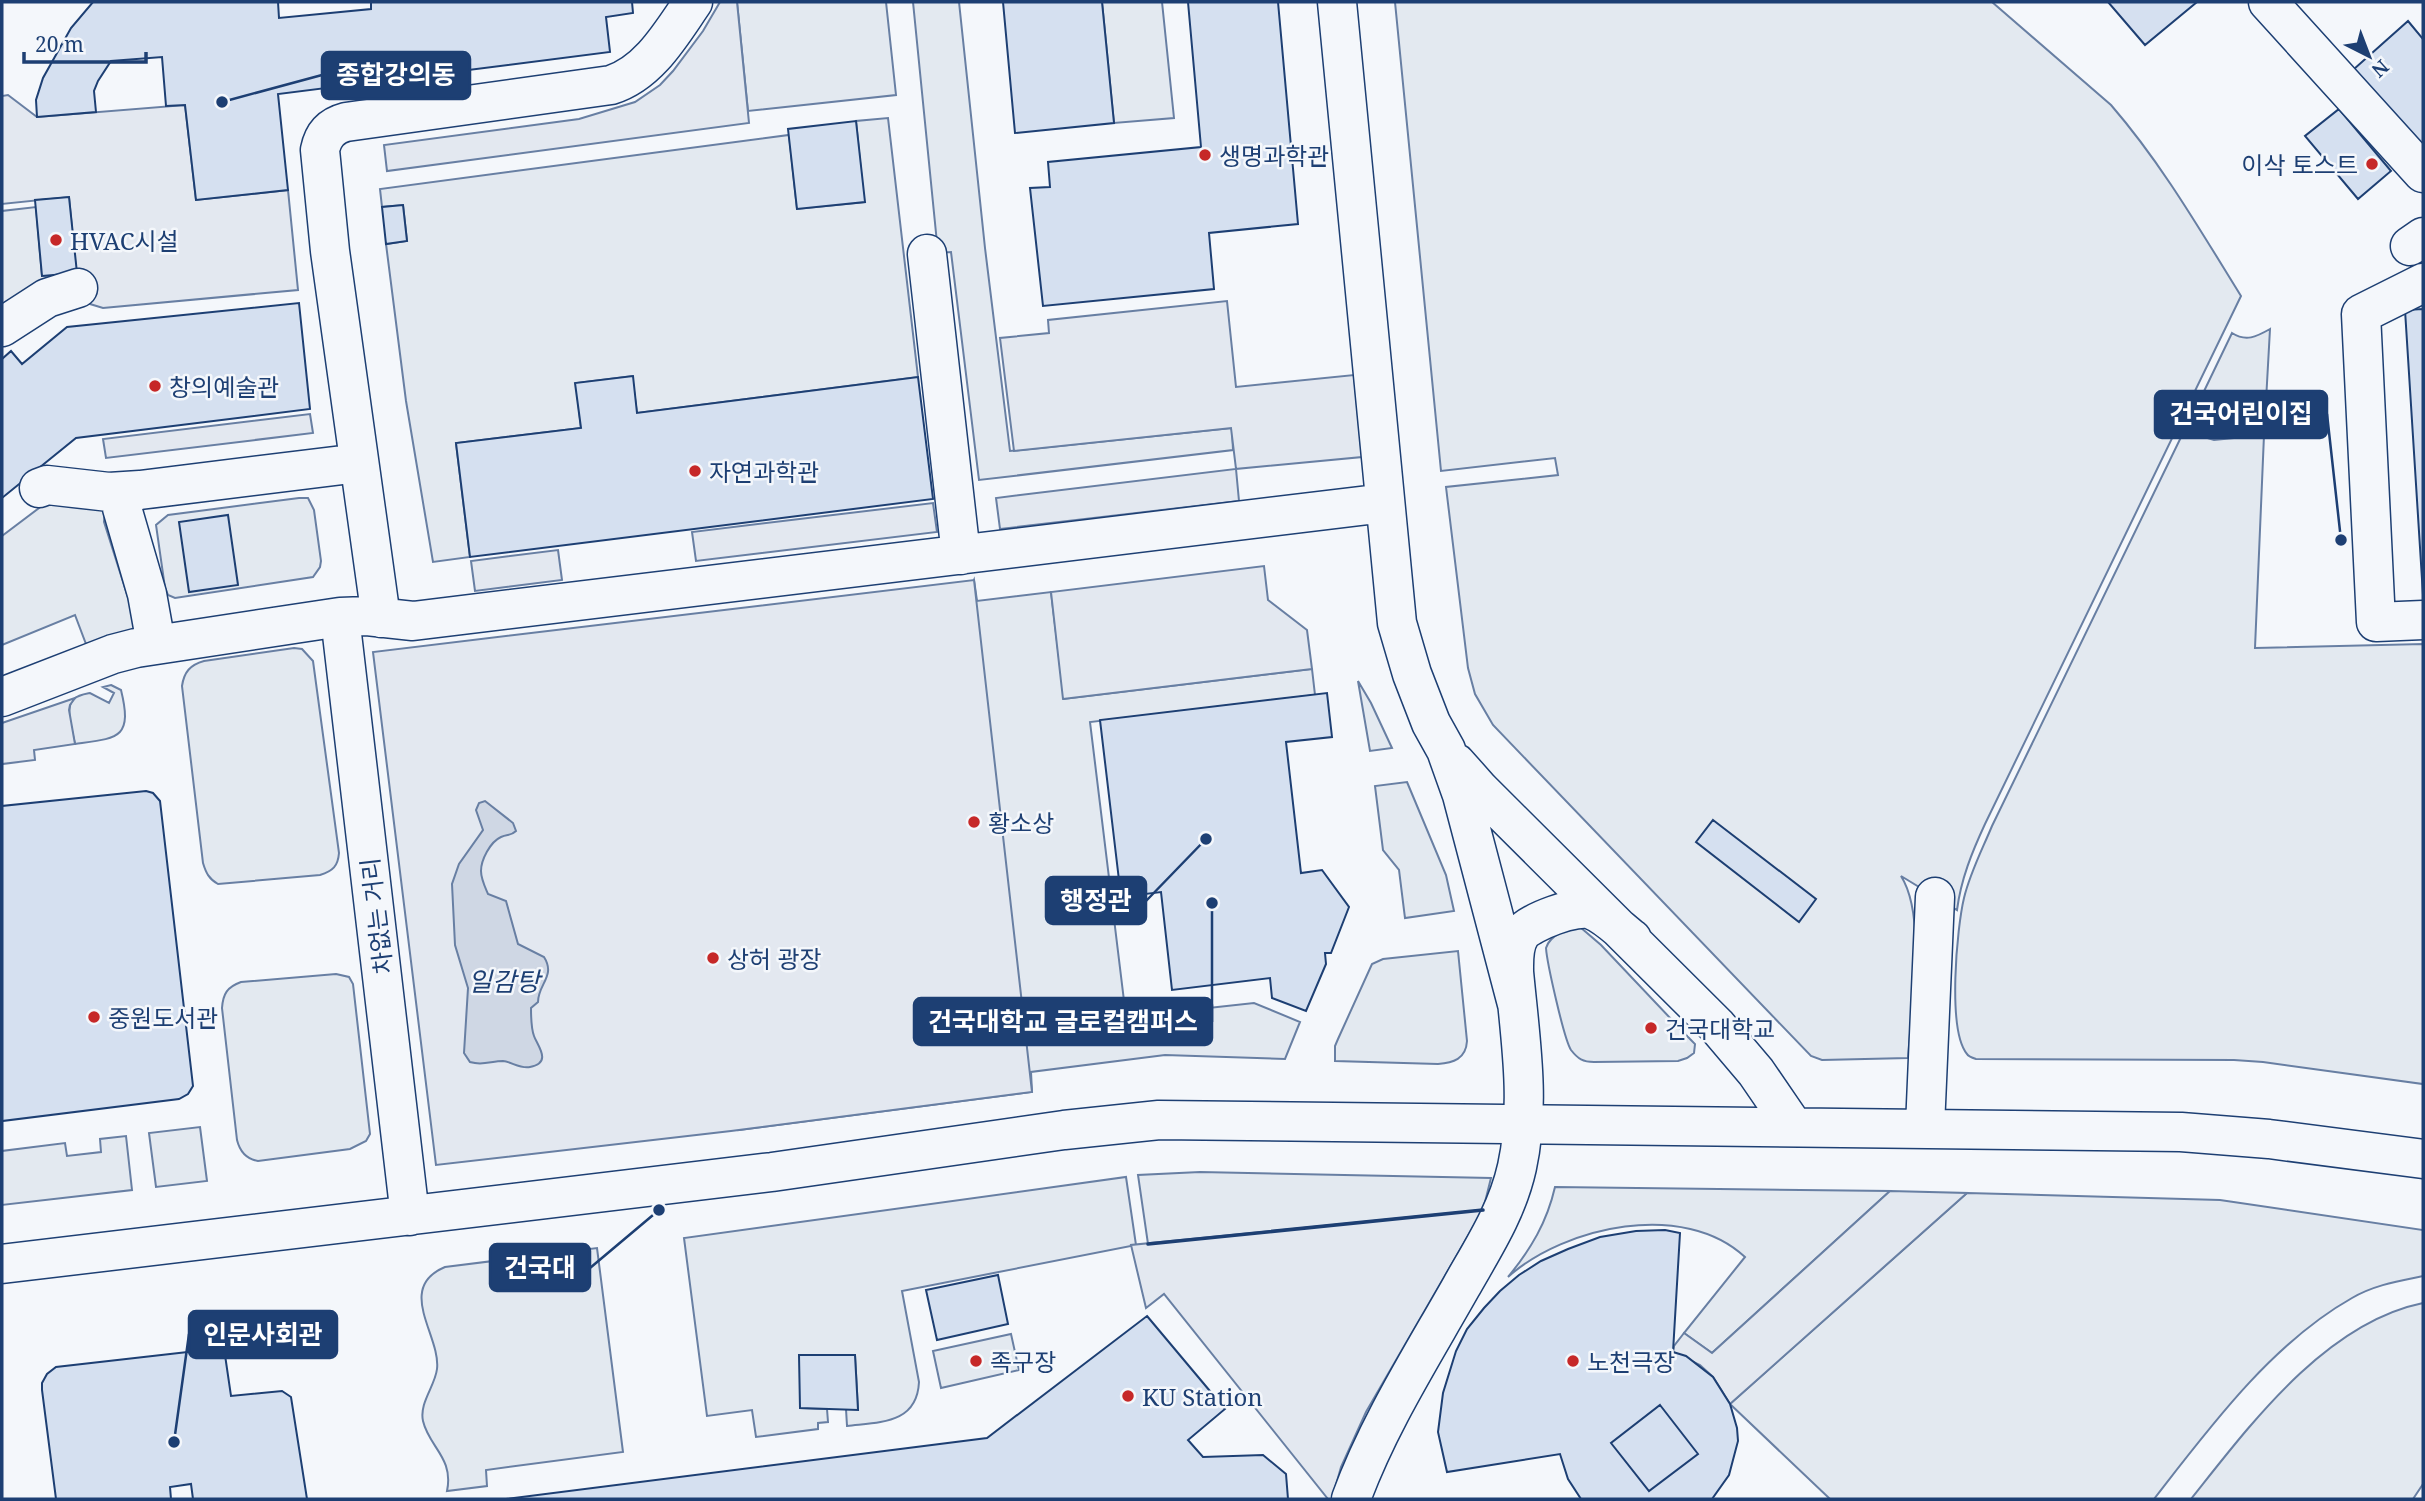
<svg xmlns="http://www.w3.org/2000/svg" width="2425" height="1501" font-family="'Noto Serif','Noto Sans KR',serif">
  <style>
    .green { fill: #e3e9f0; stroke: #687fa3; stroke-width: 2 }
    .parking { fill: #e3e8f0; stroke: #687fa3; stroke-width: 2 }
    .water { fill: #cfd7e4; stroke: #687fa3; stroke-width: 2 }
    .building { fill: #d5e0f0; stroke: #1d3f73; stroke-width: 2 }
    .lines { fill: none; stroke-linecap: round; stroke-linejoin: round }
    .minor-casing { stroke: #1d3f73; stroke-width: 41 }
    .minor { stroke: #f4f7fb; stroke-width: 38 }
    .wall { stroke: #1d3f73; stroke-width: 3.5 }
    .poi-dot { fill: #c62828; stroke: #f4f7fb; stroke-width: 2.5 }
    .labels { text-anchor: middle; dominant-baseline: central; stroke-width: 5; stroke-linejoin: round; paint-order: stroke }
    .poi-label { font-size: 24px; fill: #1d3f73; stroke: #f4f7fb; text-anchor: start }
    .street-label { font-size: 24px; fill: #1d3f73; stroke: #f4f7fb }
    .water-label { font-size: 26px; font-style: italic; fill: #1d3f73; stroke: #f4f7fb }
    .leader { fill: none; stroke: #1d3f73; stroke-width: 2.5 }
    .callout-dot { fill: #1d3f73; stroke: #f4f7fb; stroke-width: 2.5 }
    .callout { fill: #1d3f73; stroke: #1d3f73; stroke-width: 2.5 }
    .callout-label { font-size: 26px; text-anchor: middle; font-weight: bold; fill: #fff }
  </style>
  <rect width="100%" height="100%" fill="#f4f7fb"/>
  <path class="green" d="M737 2H886L896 95 748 111Z
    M913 2H959L985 248 1010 451 1232 428 1233 450 979 480 951 252 938 253Z
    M1102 2H1162L1174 118 1114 123Z
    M1395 2H1992L2111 105C2162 164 2200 230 2241 296L1985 824C1972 852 1961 879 1957 910L1901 876C1927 917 1911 1009 1908 1058L1822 1060 1811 1056 1493 725 1475 694 1468 668 1446 487 1558 475 1555 458 1441 471Z
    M888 118 918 377 637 413 632 376 576 383 581 428 456 443 470 557 433 562 406 401 386 244 407 241 403 205 382 207 380 189 789 135 797 209 864 202 856 121Z
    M36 207 42 276 77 273 2 315V211Z
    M2270 329 2265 419 2215 421 2194 412 2232 333C2246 342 2256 337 2270 329Z
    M2184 431 2214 440 2264 435 2255 648 2423 644V1084L2263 1062 2234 1060 1976 1059C1973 1058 1968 1056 1967 1054 1947 1030 1957 927 1964 898 1970 873 1982 850 1992 826Z
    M299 498H308L314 510 321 561 320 567 313 577 175 598 168 595 165 588 156 525 168 515Z
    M47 502 105 507 104 522 138 629 86 644 75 615 2 645V536Z
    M974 580 977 601 1051 592 1064 699 1312 669 1315 695 1090 722 1126 1017 1254 1003 1300 1022 1285 1059 1165 1055 1031 1072 1032 1092 739 1130Z
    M294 648 302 649 313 661 339 853C338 866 333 871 320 875L218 884C209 879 206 873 203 863L182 686C184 672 190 665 204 661Z
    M1358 681 1371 703 1392 748 1370 751Z
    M111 685 121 690C133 739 118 738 75 744 73 733 64 707 74 699 78 695 85 694 90 693L109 703 114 693 103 687Z
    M1407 782 1446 875 1454 911 1405 918 1399 870 1383 850 1375 786Z
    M1580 927 1601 945 1690 1039 1695 1044 1694 1053 1687 1058 1678 1061 1594 1062C1583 1062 1578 1059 1571 1050 1564 1039 1547 963 1546 948 1550 935 1567 928 1580 927Z
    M1458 951 1467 1041C1466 1059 1453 1063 1438 1064L1335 1061V1046L1338 1039 1372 964 1383 959Z
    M336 974 349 977 353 984 370 1134 366 1141 350 1149 258 1161C246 1159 240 1152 237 1140L222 1008C223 994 227 987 241 982Z
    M200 1127 207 1181 156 1187 149 1133Z
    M126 1136 132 1190 2 1205V1151L65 1143 67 1156 101 1152 100 1139Z
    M1200 1172 1491 1178 1483 1210 1148 1244 1138 1175Z
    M1126 1177 1136 1245 902 1291 919 1382C917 1424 880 1422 847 1426L846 1409H858L855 1355H800V1408L827 1409 828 1422 818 1423V1429L756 1437 752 1410 707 1416 684 1238Z
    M1555 1187 1890 1191 1712 1353 1684 1333 1745 1257C1684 1200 1565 1226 1508 1277 1531 1249 1547 1222 1555 1187Z
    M1967 1193 2220 1200 2423 1230V1276C2399 1281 2374 1285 2352 1298 2272 1343 2209 1428 2154 1499H1830L1730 1404Z
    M597 1248 623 1452 486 1470 487 1486 447 1491C454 1458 429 1447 423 1421 419 1403 435 1386 437 1369 441 1336 395 1288 445 1267Z
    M2423 1303V1484L2413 1499H2191C2250 1425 2325 1323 2423 1303Z
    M1011 1334 1019 1370 941 1388 933 1351Z"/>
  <path class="parking" d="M720 2H737L749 123 387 171 384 145 579 119 635 102 660 85 673 71 703 31Z
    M8 95 37 117 185 105 196 200 288 190 298 290 103 308 90 304 85 301 77 280 69 197 2 204V96Z
    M1227 301 1236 387 1354 375 1362 457 1236 469 1239 501 1000 529 996 498 1236 469 1231 428 1014 451 1000 338 1049 333 1048 320Z
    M310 414 313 433 106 458 103 439Z
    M933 503 937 532 696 561 692 532Z
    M558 550 562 580 475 591 471 561Z
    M1264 566 1268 600 1307 630 1312 669 1063 699 1051 592Z
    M974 580 1032 1092 731 1131 436 1165 373 652Z
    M75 698 70 705 69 710 75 744 34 750 35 760 2 764V723Z
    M1890 1191 1967 1193 1730 1404 1713 1377 1700 1365 1673 1352 1674 1346 1684 1333 1712 1353Z
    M1483 1210 1366 1412 1341 1467 1332 1499H1328L1164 1294 1146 1308 1131 1245Z"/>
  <path class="water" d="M485 801 513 823 516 831C511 836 508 834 501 837 490 842 481 860 481 871 481 879 485 887 488 894L506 901 518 944 544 957C556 976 538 984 538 1002L531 1008C531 1017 531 1028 534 1036 537 1045 553 1063 530 1067 520 1069 512 1062 503 1061 493 1061 484 1065 475 1063L470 1062 464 1053 468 988 455 945 452 884 459 864 483 830 476 810 479 803Z"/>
  <path class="building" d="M93 2H278L279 18 371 9V2H632L633 13 606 17 610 52 278 94 288 190 196 200 185 105 166 106 162 57 111 61 98 81 94 91 96 112 37 117 36 100 43 78 71 28Z
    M1003 2H1102L1114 123 1015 133Z
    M1188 2H1278L1298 224 1209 233 1214 289 1043 306 1030 188 1050 187 1048 162 1201 147Z
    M2108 2H2197L2145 45Z
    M2408 21 2423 39V146L2354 69Z
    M2339 109 2391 171 2358 199 2305 136Z
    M856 121 865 202 797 209 788 129Z
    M69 197 77 273 42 276 35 200Z
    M403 205 407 241 386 244 382 207Z
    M299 303 310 409 76 438 2 498V359L11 351 22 364 67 327Z
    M2423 309V595L2405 310Z
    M633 376 637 413 918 377 933 499 470 557 456 443 581 428 575 383Z
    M228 515 238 585 189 592 179 522Z
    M1327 693 1332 737 1286 742 1301 873 1322 870 1349 907 1331 953H1325L1326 964 1306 1011 1272 998 1270 978 1172 990 1161 892 1121 897 1100 720Z
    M146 791 153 793 160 801 193 1086 188 1094 179 1099 2 1121V806Z
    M1713 820 1816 899 1799 922 1696 842Z
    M1665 1230 1680 1233 1673 1352 1686 1356 1713 1377 1730 1404 1737 1428 1738 1441 1729 1475 1712 1499H1581L1568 1479 1560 1454 1447 1472 1438 1432 1443 1393 1456 1351 1467 1329 1484 1308 1500 1291 1519 1275 1541 1261 1568 1249 1600 1237 1636 1231Z
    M998 1275 1008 1324 937 1340 926 1290Z
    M1147 1316 1225 1409 1188 1440 1203 1457 1263 1455 1286 1474 1288 1499H506L987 1438Z
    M214 1349 221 1350 225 1355 231 1396 282 1391 291 1397 307 1499H193L191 1484 170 1487 171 1499H56L42 1390V1383L47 1374 56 1367Z
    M799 1355H855L858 1410 800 1408Z
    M1660 1405 1698 1454 1649 1491 1611 1443Z"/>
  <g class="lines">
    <g class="minor-casing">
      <path id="minor" d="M1337 2 1397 623 1412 674 1431 723 1446 750 1462 795 1517 1004
        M2268 2 2423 173
        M2410 246 2423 237
        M927 254 961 555
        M2423 283 2361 314 2376 622 2423 620
        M2 327 47 298 78 288
        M39 488 47 485 109 492 140 490
        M340 617 410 1216
        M381 618 330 251 320 150C323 135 331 126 346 122L611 85C649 73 671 34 693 2
        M156 644 147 594 122 508C122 495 129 492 140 490L359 463
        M2 697 113 654 136 648 340 617 367 616 413 621 1385 503
        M1456 763 1480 790 1717 1026 1756 1072 1793 1126
        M1925 1127 1935 897
        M2 1264 772 1172 1064 1130 1159 1120 2181 1132 2269 1139 2423 1159
        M1351 1499C1378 1425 1422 1356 1461 1287 1483 1248 1507 1212 1517 1167 1531 1103 1520 1036 1514 972 1514 959 1513 945 1521 934 1530 922 1577 904 1592 910 1607 916 1620 930 1632 939"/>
    </g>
    <use href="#minor" class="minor"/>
    <path class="wall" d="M1148 1244 1483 1210"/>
  </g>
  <g class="poi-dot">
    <circle cx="1205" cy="155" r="7"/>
    <circle cx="2372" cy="164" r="7"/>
    <circle cx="56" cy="240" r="7"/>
    <circle cx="155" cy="386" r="7"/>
    <circle cx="695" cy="471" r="7"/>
    <circle cx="974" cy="822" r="7"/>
    <circle cx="713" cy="958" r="7"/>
    <circle cx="94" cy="1017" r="7"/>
    <circle cx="1651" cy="1028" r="7"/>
    <circle cx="976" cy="1361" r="7"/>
    <circle cx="1573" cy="1361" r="7"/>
    <circle cx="1128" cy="1396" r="7"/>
  </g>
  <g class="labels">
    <g class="poi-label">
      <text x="1219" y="155">생명과학관</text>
      <text x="2358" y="164" text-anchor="end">이삭 토스트</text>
      <text x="70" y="240">HVAC시설</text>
      <text x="169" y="386">창의예술관</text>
      <text x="709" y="471">자연과학관</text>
      <text x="988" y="822">황소상</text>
      <text x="727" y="958">상허 광장</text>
      <text x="108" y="1017">중원도서관</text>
      <text x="1665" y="1028">건국대학교</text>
      <text x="990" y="1361">족구장</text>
      <text x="1587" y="1361">노천극장</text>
      <text x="1142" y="1396">KU Station</text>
    </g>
    <g class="street-label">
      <text transform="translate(376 916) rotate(-97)">차없는 거리</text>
    </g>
    <g class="water-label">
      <text x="504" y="981">일감탕</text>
    </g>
  </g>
  <path class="leader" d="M222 102L322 75M2341 540L2327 414M1206 839L1146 901M1212 903L1212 1022M659 1210L590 1268M174 1442L189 1334"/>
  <g class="callout-dot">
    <circle cx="222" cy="102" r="7"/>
    <circle cx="2341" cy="540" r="7"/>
    <circle cx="1206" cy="839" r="7"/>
    <circle cx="1212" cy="903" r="7"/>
    <circle cx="659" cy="1210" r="7"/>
    <circle cx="174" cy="1442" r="7"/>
  </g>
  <g class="callout">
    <rect x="322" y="52" width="148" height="47" rx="7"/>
    <rect x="2155" y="391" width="172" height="47" rx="7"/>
    <rect x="1046" y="877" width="100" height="47" rx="7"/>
    <rect x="914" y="998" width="298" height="47" rx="7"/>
    <rect x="490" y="1244" width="100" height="47" rx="7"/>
    <rect x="189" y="1311" width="148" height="47" rx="7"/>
  </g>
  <g class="callout-label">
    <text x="396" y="84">종합강의동</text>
    <text x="2241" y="423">건국어린이집</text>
    <text x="1096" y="910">행정관</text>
    <text x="1063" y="1031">건국대학교 글로컬캠퍼스</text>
    <text x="540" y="1277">건국대</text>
    <text x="263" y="1344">인문사회관</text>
  </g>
  <rect width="2425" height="1501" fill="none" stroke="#1d3f73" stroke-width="7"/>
  <g transform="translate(2369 56) rotate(138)" stroke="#f4f7fb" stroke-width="5" paint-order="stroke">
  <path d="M0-5L12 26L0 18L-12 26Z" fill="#1d3f73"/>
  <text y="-10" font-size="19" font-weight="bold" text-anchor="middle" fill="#1d3f73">N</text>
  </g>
  <path d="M24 52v10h122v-10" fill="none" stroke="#1d3f73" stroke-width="3.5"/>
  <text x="35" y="52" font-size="21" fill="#1d3f73" stroke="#f4f7fb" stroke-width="5" paint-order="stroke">20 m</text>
</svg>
